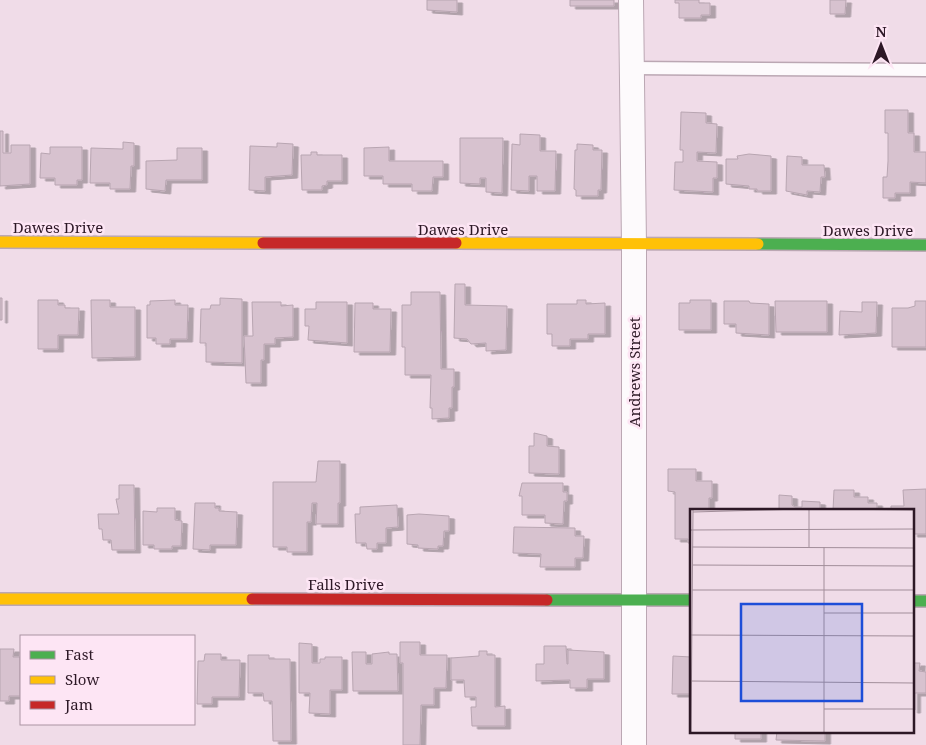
<svg xmlns="http://www.w3.org/2000/svg" width="926" height="745" font-family="'Noto Serif',serif">
  <style>
    .building { fill: #d7c2cf; stroke: #b8a5b1; filter: url(#shadow) }
    .lines { fill: none; stroke-linecap: round; stroke-linejoin: round }
    .lane-casing { stroke: #bba7b3; stroke-width: 15 }
    .street-casing { stroke: #bba7b3; stroke-width: 26 }
    .fast-casing { stroke: #bba7b3; stroke-width: 14 }
    .slow-casing { stroke: #bba7b3; stroke-width: 14 }
    .jam-casing { stroke: #bba7b3; stroke-width: 14 }
    .lane { stroke: #fdfafc; stroke-width: 12 }
    .street { stroke: #fdfafc; stroke-width: 24 }
    .fast { stroke: #4caf50; stroke-width: 11 }
    .slow { stroke: #ffc107; stroke-width: 11 }
    .jam { stroke: #c62828; stroke-width: 11 }
    .labels { text-anchor: middle; dominant-baseline: central; stroke-width: 5; stroke-linejoin: round; paint-order: stroke }
    .street-label { font-size: 15px; fill: #2d1826; stroke: #fde5f4 }
    .inset-road { fill: none; stroke: #a28e9a; stroke-width: 1 }
    .view { fill: #1d4ed8; fill-opacity: 0.15; stroke: #1d4ed8; stroke-width: 2.5 }
    .inset-edge { fill: none; stroke: #2d1826; stroke-width: 2.5 }
  </style>
  <defs>
    <filter id="shadow"><feDropShadow dx="5.5" dy="3" stdDeviation="0" flood-color="#0004"/></filter>
  </defs>
  <rect width="100%" height="100%" fill="#f0dce8"/>
  <path class="building" d="M427 0H457V12L427 10Z
    M570 0H614V6H570Z
    M675 0H699V3H710V15H701V18H679V3H675Z
    M830 0H846L845 14H830Z
    M885 110H908V133H914V152H926V183L910 182V193H895V198H883V177H887L888 161V133H885Z
    M681 112 706 113V123L717 124 716 153 697 152V161L717 162V178H713V192L674 190 675 162H683V150H680Z
    M0 131H3V153H11V145H30V184L0 186Z
    M520 134 540 135V151H556L555 191H537V176H529V191L511 190 512 144 520 145Z
    M460 138H503L502 193 486 192V178H480V184L460 183Z
    M123 142 134 143V166H131L130 189H110V183H90L91 148 123 149Z
    M277 143 293 144 292 175 265 177V191L249 190 250 146 277 147Z
    M577 144 593 145V150H602L601 190H598V196H576V190L574 189 575 150H577Z
    M50 147H82V180H77V185H55V178H40L41 153 50 154Z
    M389 147V161H443V177H433L432 191H412V184H383V176H364V148Z
    M177 148H202V180H166L165 191 146 189V161L177 160Z
    M311 152H317V155H342V181H327V185L322 186V190H302L301 155H311Z
    M749 154 771 156V191H757V189H749V186L726 184V159H738L737 156Z
    M787 156 802 157V165H824L825 177H821L820 192 807 191V195L786 191Z
    M455 284H465V305L507 306 506 350 486 351V343L471 344 467 339 454 338Z
    M411 292H440L441 369H454V387H452V408H449V418L432 419V408H430L431 375H405V347H402V305H411Z
    M0 298H2V320H0Z
    M220 298 242 299V363L206 362V343H200L201 309H210L211 305H220Z
    M38 300H58V305H65V308H79L78 335H58V349H38Z
    M91 300H110V307H135V357L92 358Z
    M175 300V305H188L187 339H170V344H156V338H147V305H150V301Z
    M577 300H586V304L605 303V334H588V339H570V346H552V334H547V304H577Z
    M690 300H711V330H679V303H690Z
    M724 301H749L750 303 769 304V335L736 333V324H724Z
    M775 301H827V332H776Z
    M915 301H926V347H892V308H908L915 306Z
    M252 302H281V306L293 305V337L275 338V344H264V360H261V383H246L244 336H253Z
    M316 302H347V343L308 340 309 326H305V309H316Z
    M862 302H877L876 333 839 335 840 311 862 312Z
    M355 303H373V309H391L390 352H354Z
    M534 433 547 436V446L559 447V474L529 473V446H534Z
    M318 461H340V503H338V524H316L317 503H312L311 522H307V552H287V547H273V482H316Z
    M668 469H696V481H712V498H709V510H691V543H688V539H675V492L668 491Z
    M522 483H563V492H567V501H564L563 524 545 523V515H522V496H519Z
    M119 485H134L135 550H112L111 540H103L102 529H99L98 514H119L116 499H119Z
    M926 489V534H912V510H891V506H904L903 490Z
    M834 490H854V497H868V503H877V510H833Z
    M779 495 792 496V505L795 507H802V501L820 502V510H779Z
    M195 503H215V508H219V511L237 512 236 545H210V550L193 549Z
    M397 505 398 527 386 528V543H377V549H367L366 543H356L355 514H360V507Z
    M157 508H175V520L182 521 181 546H172V549H154V545H143V511L157 512Z
    M419 514 449 516V531H444L443 546H438V549L418 548V545L407 544V515Z
    M514 527 575 528V536H584L583 558H575V567H540L541 554 513 553Z
    M400 642H420V655H447L446 688H434V705H421L420 745H403V663H400Z
    M299 643 312 644V663H320V659H325V657H342V690H330V714L309 713 310 693H299Z
    M544 646H566L567 664H568V650L604 652V679H587V688H570V680L536 681V664H544Z
    M0 649H14L13 657H20V696H9V701H0Z
    M479 651H487V655H495V707L505 706V726H472L471 707H476V697H465L464 680H451V658L479 656Z
    M352 652H366V664H372V654L389 652V654H397L398 691H353Z
    M205 654H221V660H240L239 697H212V704H197L198 661H204Z
    M248 655H269V659H290L291 741H273L272 701H264L263 693H248Z
    M673 656 691 657V694H672Z
    M912 663H920L919 671 926 672V693H915V710H912Z
    M735 731H761V739H735Z
    M777 731H825V741L776 740Z"/>
  <g class="lines">
    <g class="lane-casing">
      <path id="lane" d="M631 68 926 70"/>
    </g>
    <g class="street-casing">
      <path id="street" d="M631 0 634 245V745"/>
    </g>
    <g class="fast-casing">
      <path id="fast" d="M758 244 926 245
        M547 600H691
        M912 601H926"/>
    </g>
    <g class="slow-casing">
      <path id="slow" d="M0 242 263 243
        M456 243 758 244
        M0 599H252"/>
    </g>
    <g class="jam-casing">
      <path id="jam" d="M263 243H456
        M252 599 547 600"/>
    </g>
    <use href="#lane" class="lane"/>
    <use href="#street" class="street"/>
    <use href="#fast" class="fast"/>
    <use href="#slow" class="slow"/>
    <use href="#jam" class="jam"/>
  </g>
  <g class="labels">
    <g class="street-label">
      <text x="58" y="227">Dawes Drive</text>
      <text x="463" y="229">Dawes Drive</text>
      <text x="868" y="230">Dawes Drive</text>
      <text transform="translate(634 372) rotate(-90)">Andrews Street</text>
      <text x="346" y="584">Falls Drive</text>
    </g>
  </g>
  <g transform="translate(690 509)">
    <rect width="224" height="224" fill="#f0dce8"/>
    <path class="inset-road" d="M119 0V38M144 0 224 1M3 3 111 0M0 21 224 20M2 38 224 39M2 56 224 57M2 81H224M134 104H224M1 126 224 127M0 172 224 174M134 200H224M1 223 3 0M134 223V38"/>
    <path class="view" d="M51 95H172V192H51Z"/>
    <rect width="224" height="224" class="inset-edge"/>
  </g>
  <rect x="20" y="635" width="175" height="90" fill="#fde5f4" stroke="#aa93a2"/>
  <rect x="30" y="651" width="25" height="8" fill="#4caf50" stroke="#aa93a2"/>
  <text x="65" y="660" font-size="15" fill="#2d1826">Fast</text>
  <rect x="30" y="676" width="25" height="8" fill="#ffc107" stroke="#aa93a2"/>
  <text x="65" y="685" font-size="15" fill="#2d1826">Slow</text>
  <rect x="30" y="701" width="25" height="8" fill="#c62828" stroke="#aa93a2"/>
  <text x="65" y="710" font-size="15" fill="#2d1826">Jam</text>
  <g transform="translate(881 45)" stroke="#fde5f4" stroke-width="4" paint-order="stroke">
  <path d="M0-4L9 19L0 12L-9 19Z" fill="#2d1826"/>
  <text y="-8" font-size="14" font-weight="bold" text-anchor="middle" fill="#2d1826">N</text>
  </g>
</svg>
